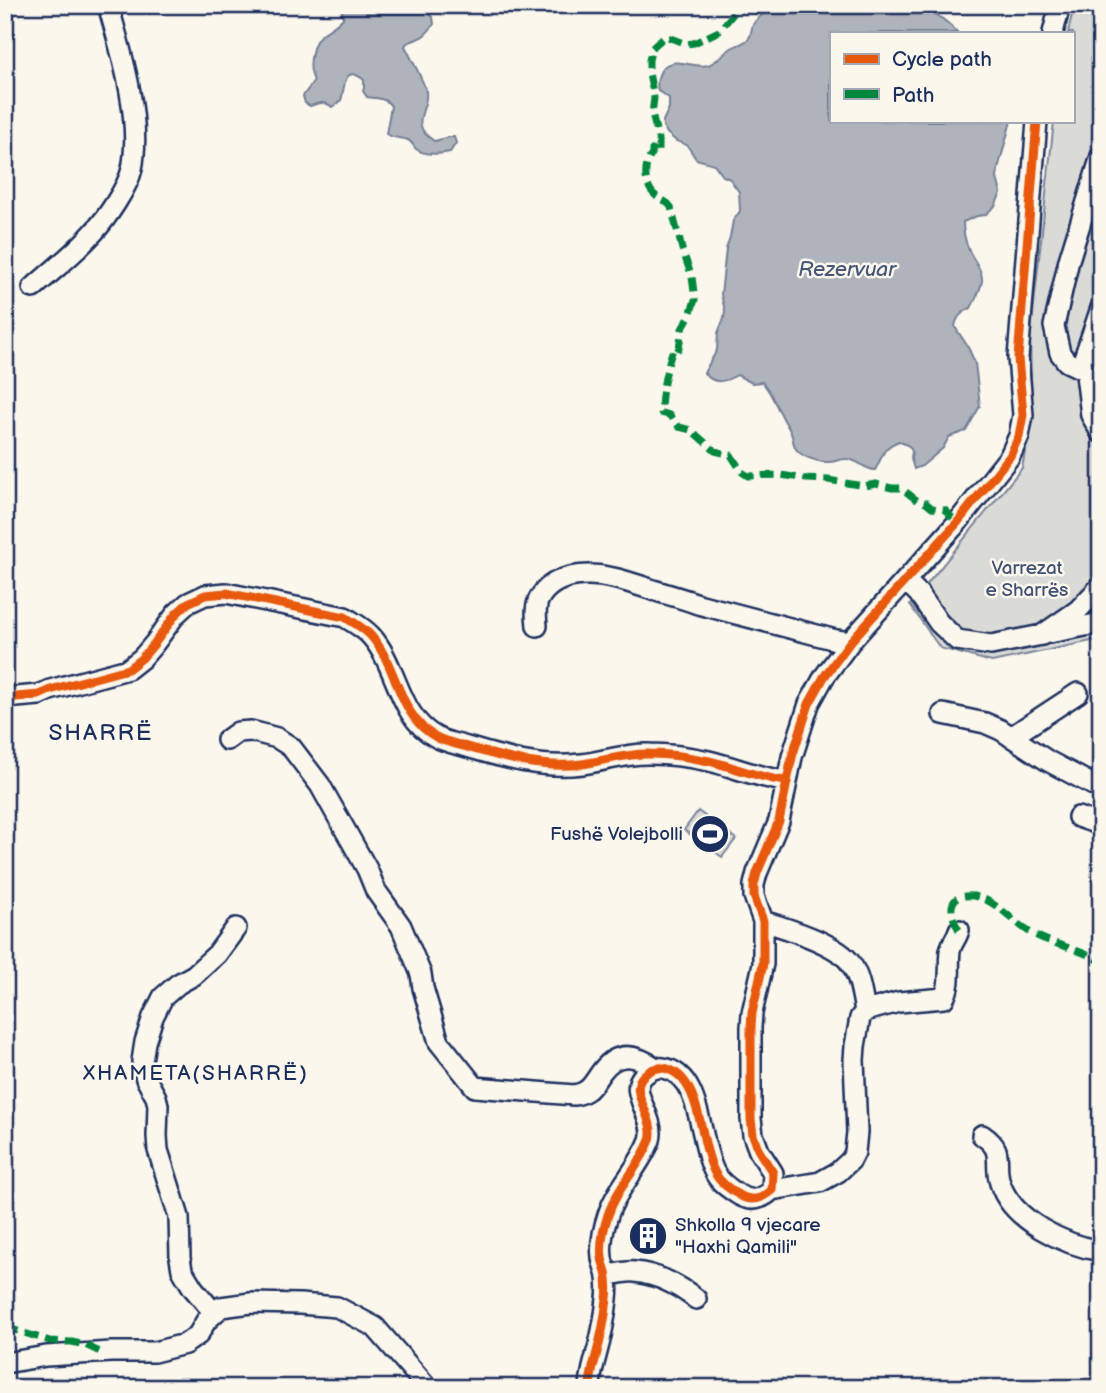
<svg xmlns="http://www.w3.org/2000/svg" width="1106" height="1393" font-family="'Balsamiq Sans',sans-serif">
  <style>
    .green { fill: #dadad7; stroke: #7a849a; stroke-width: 2 }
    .water { fill: #afb3bb; stroke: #747e96; stroke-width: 2 }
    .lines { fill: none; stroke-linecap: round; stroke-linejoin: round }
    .minor-casing { stroke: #1b2f5e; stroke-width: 24 }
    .minor { stroke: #fbf7ec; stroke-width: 19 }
    .quiet { stroke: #00873e; stroke-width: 7; stroke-dasharray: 14 7; stroke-linecap: butt }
    .cycleway-casing { stroke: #fbf7ec; stroke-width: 13 }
    .cycleway { stroke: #e8590c; stroke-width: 9 }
    .labels { text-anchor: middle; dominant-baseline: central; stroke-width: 5; stroke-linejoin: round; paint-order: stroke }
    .park-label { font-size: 19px; fill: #415176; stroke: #fbf7ec }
    .poi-label { font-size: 19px; fill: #1b2f5e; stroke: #fbf7ec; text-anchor: end }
    .water-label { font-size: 21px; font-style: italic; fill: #47577a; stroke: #fbf7ec }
    .neighbourhood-label { font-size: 21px; letter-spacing: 2px; fill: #1b2f5e; stroke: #fbf7ec }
    .quarter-label { font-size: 23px; letter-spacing: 2px; fill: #1b2f5e; stroke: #fbf7ec }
  </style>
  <rect width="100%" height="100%" fill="#fbf7ec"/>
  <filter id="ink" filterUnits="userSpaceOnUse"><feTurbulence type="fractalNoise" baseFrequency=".0143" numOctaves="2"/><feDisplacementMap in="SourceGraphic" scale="14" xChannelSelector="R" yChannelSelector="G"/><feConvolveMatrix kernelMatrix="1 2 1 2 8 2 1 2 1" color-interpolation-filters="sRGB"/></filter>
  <g filter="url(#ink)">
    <path class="green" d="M1074 5H1101V639L992 662 940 648 910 605 1022 468 1032 416 1030 341 1054 121H1073V33H1068Z
      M698 811 736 839 722 857 684 830Z"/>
    <path class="water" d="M338 5H399L427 12 433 17 434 24C425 37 421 38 407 43L405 46C410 56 425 83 426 92 429 110 407 123 434 141 442 140 445 136 454 137L456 143 450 152C440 154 425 156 416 149 414 147 412 142 408 140 401 137 394 139 386 134L391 106C385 97 377 99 367 97L363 91 364 88V80C342 62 345 91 341 100 338 105 336 105 332 107 324 101 319 103 310 106L305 103 303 96 314 81C310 72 310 67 311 58 315 29 327 36 343 18L342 11Z
      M775 5H912C935 14 941 15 958 33H831V121H1011L998 169 997 178 1001 193 995 206 985 215 977 216 963 222C963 232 965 241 969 250 973 260 983 270 982 281 981 290 975 300 971 308 962 312 956 317 955 327L968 347 975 363 980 406 966 431 949 437 943 448 922 466 914 469 911 459 912 451 909 446 899 441C881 448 884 455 875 470 864 470 858 459 846 459 838 459 835 463 825 462 815 461 802 457 796 449 793 444 793 438 791 433 788 426 784 421 781 414 773 402 773 394 762 382L752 383 737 375C725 382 714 385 704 373L717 350 718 333 724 318 725 310 721 295 726 249 730 237 733 221 740 211 739 192 730 179 723 176 714 164 696 159 687 145 676 141 667 133 663 126V121L669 108V98L658 91C656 83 658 72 665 66 678 57 695 69 708 65 717 62 723 54 730 49 735 45 745 44 749 38 752 34 751 27 754 23 759 15 768 12 775 5Z"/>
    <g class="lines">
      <g class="minor-casing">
        <path id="minor" d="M1053 33 1060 5
          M33 288C53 270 75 253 93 233 106 219 128 187 132 169 142 119 122 54 108 5
          M1101 308 1084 358 1091 415 1101 433
          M1086 371 1067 362 1060 353 1054 326 1069 260 1101 156
          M906 581 919 594 939 623 957 640 991 645 1042 635 1078 610 1101 586
          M537 626C536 617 535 607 539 599 553 573 589 572 613 578 626 581 638 585 650 589 666 594 682 598 698 604L836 640 850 642
          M1049 633 1101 623
          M5 698 39 695 50 690 128 669 142 658 154 644 176 614 188 603 205 595 226 593 345 617C354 623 364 628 371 636 398 666 398 717 436 737 445 742 457 744 467 747 504 758 542 769 582 764 605 761 627 753 650 754 670 754 690 757 709 761 735 767 759 778 786 781
          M943 714 985 723 1001 730 1048 761 1101 789
          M1011 737 1078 693
          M227 740 238 732 251 731 277 738 291 747 320 785 367 869 376 891 401 926 421 974 423 988 439 1042 475 1087 574 1095C590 1093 593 1083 602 1071 618 1050 637 1055 656 1068
          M1078 817 1101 825
          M763 921C786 928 839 944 851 964 860 977 862 996 865 1011
          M982 1135C1006 1151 993 1161 1000 1183 1012 1221 1065 1245 1101 1251
          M772 1190 820 1182 838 1172 851 1160 855 1152 857 1132 854 1060 855 1046 860 1018 865 1011 899 1002 944 998C952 985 948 966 950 951 951 944 957 938 959 930
          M607 1276C616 1274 625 1271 635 1272 656 1274 679 1285 696 1299
          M214 1313 193 1288 182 1270 180 1258 179 1217 158 1150 157 1136 158 1105 156 1097 146 1079 142 1061 145 1042 153 1017 163 997 178 984 194 975 217 954 236 928
          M5 1363 46 1356 111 1352H154L185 1344 198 1335 206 1321 221 1307 251 1303 300 1304 337 1307 375 1327 428 1388
          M590 1388C590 1377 593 1367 596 1356 601 1338 605 1318 607 1299 608 1290 608 1281 606 1272 605 1267 602 1262 602 1257 600 1243 604 1227 608 1215 617 1187 640 1167 650 1140 657 1118 626 1091 644 1075 650 1070 656 1067 663 1068 703 1074 699 1146 715 1173 720 1183 730 1189 739 1195 751 1202 761 1200 772 1190L773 1173 759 1151 753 1135 751 1119V1027L752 1013 763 964V921L754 896V885L757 873 779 821 792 757 809 704 824 677 850 642 957 523 1010 456 1019 436 1023 415 1018 358 1037 121"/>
      </g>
      <use href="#minor" class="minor"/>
      <path class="quiet" d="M752 5 744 7 734 13 719 31 694 43 686 44 665 36 652 48 649 60V73L654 98 652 114 659 142V154L652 150V154C643 166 643 186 657 197 663 201 667 201 671 207L682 249 692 277 695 300 690 315 682 329 679 348 677 351 673 349C666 370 661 391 661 413L669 415 679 427 691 430 715 451 731 455 742 472 748 476 781 475 807 479 828 480 864 486 876 484 892 488H901L918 501 926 503 932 508 945 510 957 523
        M959 930C952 919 945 898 965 896 993 893 1012 924 1035 935 1057 946 1081 949 1101 962
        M5 1327 50 1341 72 1342 85 1345 100 1352"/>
      <g class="cycleway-casing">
        <path id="cycleway" d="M5 698 39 695 50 690 128 669 142 658 154 644 176 614 188 603 205 595 226 593 345 617C354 623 364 628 371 636 398 666 398 717 436 737 445 742 457 744 467 747 504 758 542 769 582 764 605 761 627 753 650 754 670 754 690 757 709 761 735 767 759 778 786 781
          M590 1388C590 1377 593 1367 596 1356 601 1338 605 1318 607 1299 608 1290 608 1281 606 1272 605 1267 602 1262 602 1257 600 1243 604 1227 608 1215 617 1187 640 1167 650 1140 657 1118 626 1091 644 1075 650 1070 656 1067 663 1068 703 1074 699 1146 715 1173 720 1183 730 1189 739 1195 751 1202 761 1200 772 1190L773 1173 759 1151 753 1135 751 1119V1027L752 1013 763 964V921L754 896V885L757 873 779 821 792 757 809 704 824 677 850 642 957 523 1010 456 1019 436 1023 415 1018 358 1037 121"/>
      </g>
      <use href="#cycleway" class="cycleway"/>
    </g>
  </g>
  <defs>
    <g id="stadium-disc" transform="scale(2.0125)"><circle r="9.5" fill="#1b2f5e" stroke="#fbf7ec"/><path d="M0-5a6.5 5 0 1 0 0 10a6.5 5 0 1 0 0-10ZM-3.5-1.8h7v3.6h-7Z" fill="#fff"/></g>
    <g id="building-disc" transform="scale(2.0125)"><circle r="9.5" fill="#1b2f5e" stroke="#fbf7ec"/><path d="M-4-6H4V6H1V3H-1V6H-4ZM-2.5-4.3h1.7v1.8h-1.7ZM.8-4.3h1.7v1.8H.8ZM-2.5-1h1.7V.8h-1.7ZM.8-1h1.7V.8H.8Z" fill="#fff"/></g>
  </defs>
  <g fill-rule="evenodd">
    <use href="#stadium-disc" x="710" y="834"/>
    <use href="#building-disc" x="648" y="1236"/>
  </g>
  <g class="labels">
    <g class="park-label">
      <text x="1027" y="568">Varrezat<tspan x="1027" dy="22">e Sharrës</tspan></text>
    </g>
    <g class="poi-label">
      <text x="683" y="834">Fushë Volejbolli</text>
      <text x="675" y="1225" text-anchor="start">Shkolla 9 vjecare<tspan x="675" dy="22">"Haxhi Qamili"</tspan></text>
    </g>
    <g class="water-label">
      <text x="847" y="269">Rezervuar</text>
    </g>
    <g class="neighbourhood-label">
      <text x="196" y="1073">XHAMETA(SHARRË)</text>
    </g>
    <g class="quarter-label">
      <text x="101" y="733">SHARRË</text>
    </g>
  </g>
  <rect width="1106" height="1393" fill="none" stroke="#fbf7ec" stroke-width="28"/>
  <rect x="14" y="14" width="1078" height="1365" fill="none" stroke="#1b2f5e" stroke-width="2.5" filter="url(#ink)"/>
  <rect x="830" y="32" width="245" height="91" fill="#fbf7ec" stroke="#a1a7b3" stroke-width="2"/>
  <rect x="844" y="54" width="35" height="10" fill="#e8590c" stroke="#a1a7b3" stroke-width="2"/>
  <text x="892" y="66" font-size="21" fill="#1b2f5e">Cycle path</text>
  <rect x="844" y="89" width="35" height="10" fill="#00873e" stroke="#a1a7b3" stroke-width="2"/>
  <text x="892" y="102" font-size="21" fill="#1b2f5e">Path</text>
</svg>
